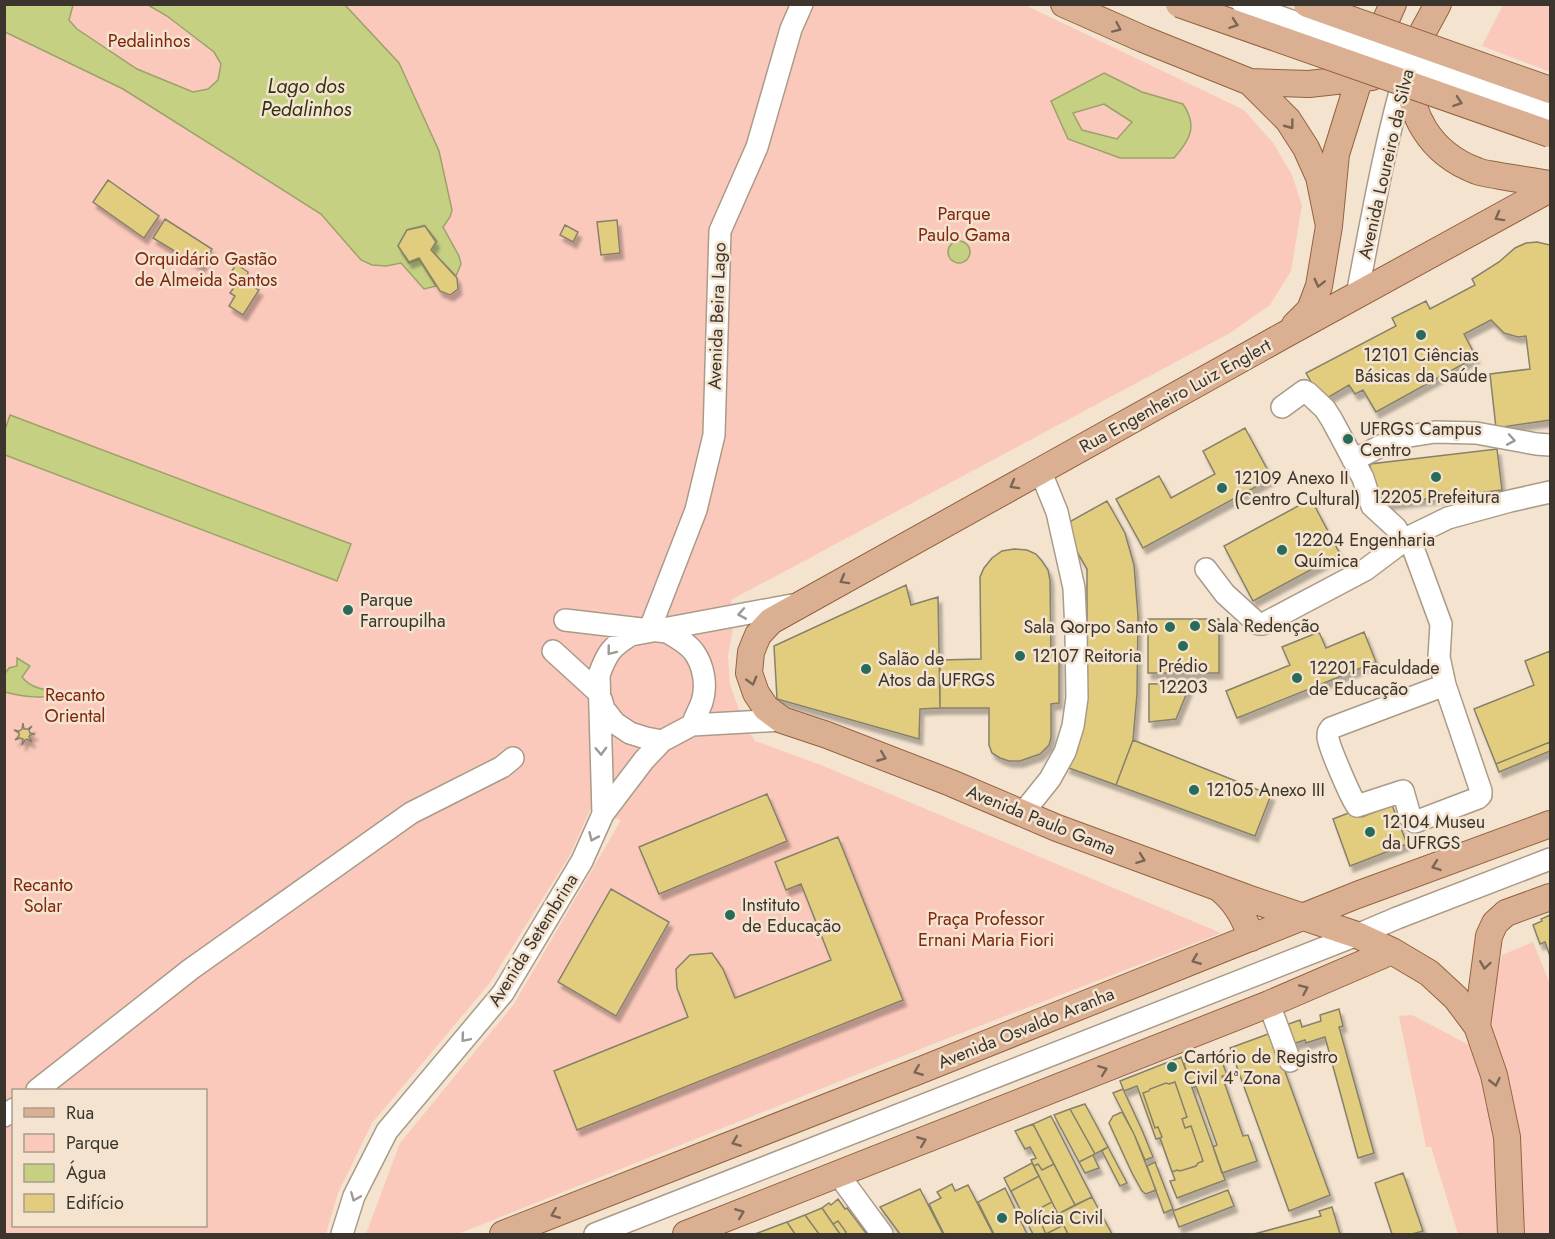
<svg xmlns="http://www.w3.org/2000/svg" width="1555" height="1239" font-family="Jost,sans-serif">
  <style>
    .green { fill: #fbc9bc; fill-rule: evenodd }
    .water { fill: #c6d083; stroke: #9ca269; stroke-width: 1.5; fill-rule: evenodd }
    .building { fill: #e2cd7f; stroke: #87816b; stroke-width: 1.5; filter: url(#shadow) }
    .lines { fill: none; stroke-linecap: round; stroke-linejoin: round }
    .minor-casing { stroke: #aa9b88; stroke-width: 24 }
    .major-casing { stroke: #93633f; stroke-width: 28 }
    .minor { stroke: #fff; stroke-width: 21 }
    .major { stroke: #dbb092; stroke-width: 26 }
    .minor-bridge-casing { stroke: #aa9b88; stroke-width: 24; stroke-linecap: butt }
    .major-bridge-casing { stroke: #93633f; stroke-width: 28; stroke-linecap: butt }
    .minor-bridge { stroke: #fff; stroke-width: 21 }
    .major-bridge { stroke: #dbb092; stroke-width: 26 }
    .oneway { stroke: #7b6655 }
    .oneway2 { stroke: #9d9a96 }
    .poi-dot { fill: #286b5b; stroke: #f3e3cf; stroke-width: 2 }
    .labels { text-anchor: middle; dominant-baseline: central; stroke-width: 5; stroke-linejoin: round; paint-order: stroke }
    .park-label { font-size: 18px; fill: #81250e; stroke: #f3e3cf }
    .street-label { font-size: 18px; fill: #3b352d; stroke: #f3e3cf }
    .poi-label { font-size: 18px; fill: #3b352d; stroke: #f3e3cf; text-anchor: start }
    .water-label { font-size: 20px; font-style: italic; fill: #303312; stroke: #f3e3cf }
  </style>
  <defs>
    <filter id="shadow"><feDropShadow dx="3.5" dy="6" stdDeviation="1.5" flood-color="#0004"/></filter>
  </defs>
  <rect width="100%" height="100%" fill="#f3e3cf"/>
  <path class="green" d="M5 5H1025L1244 110 1274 144 1292 175 1302 205 1291 271 1270 305 1230 333 731 600 734 623 728 656 730 685 744 723 755 741 821 765 1221 933 938 1042 458 1234H366L400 1143 514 1004 621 820 590 810 570 855 489 984 372 1123 338 1193 326 1234H5ZM14 1090H206V1226H14Z
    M1503 5H1550V72L1482 46Z
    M1533 942 1550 984V1234H1458L1431 1147H1426L1399 1016 1412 1015 1479 1050 1502 955Z"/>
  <path class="water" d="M4 5H73L69 20 77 29 137 69 193 92 208 89 218 80 221 64 214 52 167 16 148 5H345L399 63 439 151 452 210 450 217 443 227 459 256 461 264 456 276 431 250 437 241 424 225 407 230 398 246 409 263 419 259 436 286 424 289 401 263 386 266 372 265 361 260 321 214 123 89 5 32Z
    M1104 73 1142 92 1183 104C1198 126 1190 140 1174 158H1120L1068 139 1051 101ZM1104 104 1132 122 1117 139 1082 130 1073 113Z
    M948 252a11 11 0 1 1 22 0a11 11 0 1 1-22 0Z
    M10 415 351 544 337 581 5 455V430Z
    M17 658 30 666 22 677C32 690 48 690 63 692 50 701 19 696 5 692V671L6 672 9 668 17 666Z"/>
  <path class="building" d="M108 180 159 216 144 238 93 202Z
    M165 219 212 249 201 267 153 238Z
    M617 220 620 253 601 255 597 222Z
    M565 225 578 232 573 242 560 235Z
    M425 226 436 242 431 250 457 278 458 289 450 295 440 291 419 258 409 262 398 246 407 230Z
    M1537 242 1550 245V420L1496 428 1490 374 1530 369 1526 336 1518 337 1504 333 1491 320 1464 334 1476 357 1376 412 1363 390 1355 394 1349 385 1322 401 1306 373 1396 326 1392 318 1426 301 1430 309 1475 285 1472 279 1499 262 1515 248 1526 243Z
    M236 264 248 272 246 282 259 290 243 315 229 306 235 296 230 293 235 286 237 287 239 283 229 276Z
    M1245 428 1272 478 1143 548 1116 499 1159 476 1171 498 1215 474 1203 451Z
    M1497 449 1502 490 1375 505 1370 464Z
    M1311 499 1340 554 1253 601 1224 546Z
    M1107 501 1125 533 1134 565 1138 616 1137 694 1133 740 1116 785 1066 767 1084 726 1083 637 1087 632V569L1062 526Z
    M1014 549 1027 550 1036 554 1042 561 1048 570 1050 580 1051 654H1059V703L1051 704V738L1049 745 1040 754 1020 761H1009L1000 758 992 753 989 745V708H940V660L981 659 980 577 984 568 992 558 1002 551Z
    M906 585 911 605 938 597 940 708 920 709 919 739 777 699 774 646Z
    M1148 619H1219V673H1148Z
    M1319 632 1326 648 1364 632 1376 662 1237 718 1226 691 1290 665 1282 647Z
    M1550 651V742L1496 764 1474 709 1534 685 1525 661Z
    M1191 683 1176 719 1149 722V684Z
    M23 723 24 729H28L32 726 29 730 30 733 35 734 30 735 29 737 32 742 27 739 25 740 22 745 23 739 20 738 15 740 19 736V733L14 730 19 731 22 729Z
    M1133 740 1271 795 1255 836 1116 785Z
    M1550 742V751L1499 772 1496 764Z
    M767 794 787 841 659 894 639 847Z
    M1392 805 1407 844 1350 866 1333 819 1359 809 1362 817Z
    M838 837 903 1000 577 1130 554 1071 688 1017 677 988 676 969 690 955 712 953 723 969 735 998 831 960 801 884 786 890 775 862Z
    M611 889 669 922 616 1016 558 982Z
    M1550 915V956L1545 942 1540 944 1533 925 1542 921 1541 919Z
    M1339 1009 1343 1026 1339 1027 1374 1153 1358 1158 1325 1037 1306 1043 1305 1040 1292 1044 1286 1025 1300 1020 1302 1027 1321 1021 1320 1015Z
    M1271 1033 1330 1195 1289 1211 1230 1048Z
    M1218 1051 1227 1075 1222 1076 1243 1136 1248 1135 1257 1161 1222 1173 1213 1147 1217 1145 1196 1086 1192 1088 1184 1064Z
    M1181 1057 1225 1180 1177 1198 1170 1181 1175 1180 1160 1138 1156 1139 1137 1086 1124 1091 1120 1081Z
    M1175 1082 1187 1117 1182 1119 1185 1128 1191 1126 1203 1161 1198 1163 1196 1166 1180 1171 1177 1170 1172 1172 1160 1138 1162 1137 1158 1127 1155 1128 1143 1093 1149 1091 1150 1089 1166 1083 1169 1084Z
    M1123 1089 1142 1130 1153 1157 1145 1160 1134 1134 1113 1093Z
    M1085 1104 1108 1147 1095 1154 1070 1109Z
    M1070 1109 1095 1154 1079 1162 1054 1115Z
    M1122 1112 1134 1134 1156 1190 1146 1194 1142 1191 1132 1173 1109 1123 1113 1116Z
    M1051 1116 1092 1197 1075 1205 1033 1124Z
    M1033 1124 1054 1164 1042 1170 1038 1164 1034 1166 1031 1160 1036 1158 1030 1147 1025 1149 1015 1131Z
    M1108 1147 1127 1183 1120 1186 1102 1151Z
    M1093 1155 1099 1168 1085 1173 1079 1162Z
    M1155 1162 1173 1209 1164 1213 1147 1166Z
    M1032 1163 1052 1202 1068 1234H1033L1024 1217 1004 1178Z
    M1038 1164 1042 1170 1054 1164 1075 1205 1058 1214 1034 1166Z
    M1403 1173 1423 1231 1412 1234H1392L1375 1183Z
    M1039 1176 1052 1202 1024 1217 1011 1191Z
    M952 1184 955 1191 968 1185 993 1234H944L929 1204 941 1198 937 1192Z
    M1005 1188 1027 1234H994L978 1202Z
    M920 1189 943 1234H900L880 1207Z
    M1228 1190 1234 1206 1179 1227 1173 1211Z
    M1092 1197 1112 1234H1068L1058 1214Z
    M838 1199 845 1209 847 1208 866 1233 863 1234H840L822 1208 829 1203 831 1205Z
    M838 1199 845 1209 847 1208 866 1233 863 1234H845L846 1232 838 1221 833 1224 822 1208 829 1203 831 1205Z
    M1332 1207 1340 1234H1254L1321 1216 1319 1211Z
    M822 1208 833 1224 840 1234H819L805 1215Z
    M1057 1212 1064 1225 1046 1234 1040 1221Z
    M805 1215 819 1234H795L787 1222Z
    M787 1222 795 1234H755Z
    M787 1222 795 1234H755Z"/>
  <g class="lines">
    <g class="minor-casing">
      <path id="minor" d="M1357 295C1372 218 1385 142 1407 67
        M1282 407 1304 391 1308 393 1325 409 1332 420 1363 478 1372 506 1396 528 1403 542
        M1353 460 1397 438 1435 432 1476 433 1536 444 1550 445
        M1409 537 1441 624 1439 657 1445 685 1481 791V795L1478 798 1415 822 1411 819 1403 791 1357 806C1351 798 1328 745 1328 737 1328 732 1328 732 1331 728L1445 685
        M1206 569 1225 594 1258 624H1263L1365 570 1409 537 1448 518 1510 501 1550 492
        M565 620 667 632C676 637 687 643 694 652 704 666 707 686 702 702 699 710 695 717 692 725
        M649 631 696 510 714 435 720 231 757 147 791 29 802 4
        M553 651 599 693
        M601 699 604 709 615 723 630 733 646 738 662 741 692 725 782 720
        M603 814 644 760 662 741
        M1022 814 1050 779 1065 752 1073 726 1077 698 1076 631 1074 588 1057 512 1040 470
        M1269 1004 1290 1061
        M37 1090 191 969 411 813 502 767 513 758
        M4 1116 14 1109
        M838 1174 882 1234
        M342 1234 354 1196 387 1131 503 993 582 861 603 814 599 675C607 653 611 647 631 635L792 605
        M595 1234 1357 935 1397 918 1550 859"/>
    </g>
    <g class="major-casing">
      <path id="major" d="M1064 4 1143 39 1250 82 1288 120 1306 148 1319 177 1329 226
        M1404 60 1412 52 1438 4
        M1411 65C1405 113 1431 154 1477 171 1484 174 1492 174 1500 176 1517 179 1534 181 1550 184
        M1250 82 1309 84 1372 77
        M1295 325 1310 310 1319 286 1329 226 1336 154 1359 80 1393 4
        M1220 889C1236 902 1245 917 1251 938
        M1477 1026 1489 936 1495 923 1506 913 1550 897
        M503 1234 916 1072 1357 895 1550 824
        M686 1234 1269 1004 1392 951
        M1511 1234 1507 1137 1494 1075 1477 1026 1456 998 1429 973 1392 951 1357 935 1247 898 1057 828 951 783 827 735 782 720 766 708 756 693 749 673 751 652 758 635 771 621 1286 334 1550 189"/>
    </g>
    <use href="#minor" class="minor"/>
    <use href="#major" class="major"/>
    <g class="minor-bridge-casing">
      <path id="minor-bridge" d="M1243 4 1550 112"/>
    </g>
    <g class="major-bridge-casing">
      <path id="major-bridge" d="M1179 4 1550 134
        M1307 4 1550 90"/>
    </g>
    <use href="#minor-bridge" class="minor-bridge"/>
    <use href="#major-bridge" class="major-bridge"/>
  </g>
  <defs><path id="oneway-chevron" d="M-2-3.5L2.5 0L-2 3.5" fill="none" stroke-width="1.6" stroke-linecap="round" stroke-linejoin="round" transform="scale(1.5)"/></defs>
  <g class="oneway">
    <use href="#oneway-chevron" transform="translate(1234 24) rotate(19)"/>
    <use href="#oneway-chevron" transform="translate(1117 28) rotate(24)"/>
    <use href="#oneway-chevron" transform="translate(1458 102) rotate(19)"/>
    <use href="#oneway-chevron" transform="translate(1290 125) rotate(53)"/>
    <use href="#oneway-chevron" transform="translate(1499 217) rotate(151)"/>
    <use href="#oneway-chevron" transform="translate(1319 283) rotate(104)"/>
    <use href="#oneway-chevron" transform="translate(1014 485) rotate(151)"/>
    <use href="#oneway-chevron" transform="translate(844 580) rotate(151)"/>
    <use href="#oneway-chevron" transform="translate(752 681) rotate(74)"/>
    <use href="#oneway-chevron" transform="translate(882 757) rotate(22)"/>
    <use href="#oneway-chevron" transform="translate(1141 859) rotate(20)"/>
    <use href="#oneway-chevron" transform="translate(1436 866) rotate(160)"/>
    <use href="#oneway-chevron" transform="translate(1196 960) rotate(158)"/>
    <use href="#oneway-chevron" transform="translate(1485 965) rotate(98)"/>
    <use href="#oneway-chevron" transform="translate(1304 989) rotate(-24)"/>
    <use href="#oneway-chevron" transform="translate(1103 1070) rotate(-21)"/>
    <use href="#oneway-chevron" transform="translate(918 1071) rotate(158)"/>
    <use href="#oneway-chevron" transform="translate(1495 1082) rotate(77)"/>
    <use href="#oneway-chevron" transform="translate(922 1141) rotate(-22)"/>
    <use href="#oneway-chevron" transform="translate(736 1142) rotate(158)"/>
    <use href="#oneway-chevron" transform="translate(740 1213) rotate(-22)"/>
    <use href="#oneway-chevron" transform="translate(555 1214) rotate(158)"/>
  </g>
  <g class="oneway2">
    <use href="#oneway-chevron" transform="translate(1511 440) rotate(10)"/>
    <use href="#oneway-chevron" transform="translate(742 614) rotate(170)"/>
    <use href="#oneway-chevron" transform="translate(611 651) rotate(128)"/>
    <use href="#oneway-chevron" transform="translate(601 751) rotate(88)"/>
    <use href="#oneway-chevron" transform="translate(593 837) rotate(114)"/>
    <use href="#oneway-chevron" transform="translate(465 1038) rotate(130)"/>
    <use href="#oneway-chevron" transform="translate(355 1197) rotate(112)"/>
  </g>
  <g class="poi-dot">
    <circle cx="1421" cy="335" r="6"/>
    <circle cx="1348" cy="439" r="6"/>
    <circle cx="1436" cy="477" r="6"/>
    <circle cx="1222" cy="488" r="6"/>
    <circle cx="1282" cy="550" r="6"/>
    <circle cx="348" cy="610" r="6"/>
    <circle cx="1195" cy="626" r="6"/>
    <circle cx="1170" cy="627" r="6"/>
    <circle cx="1183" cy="646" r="6"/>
    <circle cx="1020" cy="656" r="6"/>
    <circle cx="866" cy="669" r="6"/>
    <circle cx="1297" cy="678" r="6"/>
    <circle cx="1194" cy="790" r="6"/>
    <circle cx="1370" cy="832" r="6"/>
    <circle cx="730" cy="915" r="6"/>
    <circle cx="1172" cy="1067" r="6"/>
    <circle cx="1002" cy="1218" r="6"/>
  </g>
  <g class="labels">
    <g class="park-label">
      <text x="149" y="41">Pedalinhos</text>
      <text x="964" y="214">Parque<tspan x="964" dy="21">Paulo Gama</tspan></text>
      <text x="206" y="259">Orquidário Gastão<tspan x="206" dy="21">de Almeida Santos</tspan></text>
      <text x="75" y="695">Recanto<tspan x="75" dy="21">Oriental</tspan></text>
      <text x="43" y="885">Recanto<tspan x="43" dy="21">Solar</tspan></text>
      <text x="986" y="919">Praça Professor<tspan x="986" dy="21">Ernani Maria Fiori</tspan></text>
    </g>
    <g class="street-label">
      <text transform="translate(1386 164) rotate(-77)">Avenida Loureiro da Silva</text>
      <text transform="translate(717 316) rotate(-88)">Avenida Beira Lago</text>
      <text transform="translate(1175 396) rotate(-29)">Rua Engenheiro Luiz Englert</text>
      <text transform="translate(1041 820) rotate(22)">Avenida Paulo Gama</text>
      <text transform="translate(533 940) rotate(-58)">Avenida Setembrina</text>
      <text transform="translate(1026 1028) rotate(-22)">Avenida Osvaldo Aranha</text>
    </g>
    <g class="poi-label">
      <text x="1421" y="355" text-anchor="middle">12101 Ciências<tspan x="1421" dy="21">Básicas da Saúde</tspan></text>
      <text x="1360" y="429">UFRGS Campus<tspan x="1360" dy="21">Centro</tspan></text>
      <text x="1234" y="478">12109 Anexo II<tspan x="1234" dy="21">(Centro Cultural)</tspan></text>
      <text x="1436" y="497" text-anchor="middle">12205 Prefeitura</text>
      <text x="1294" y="540">12204 Engenharia<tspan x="1294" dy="21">Química</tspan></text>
      <text x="360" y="600">Parque<tspan x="360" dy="21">Farroupilha</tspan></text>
      <text x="1207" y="626">Sala Redenção</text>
      <text x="1158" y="627" text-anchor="end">Sala Qorpo Santo</text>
      <text x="1032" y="656">12107 Reitoria</text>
      <text x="878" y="659">Salão de<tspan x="878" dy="21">Atos da UFRGS</tspan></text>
      <text x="1183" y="666" text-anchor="middle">Prédio<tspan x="1183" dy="21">12203</tspan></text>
      <text x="1309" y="668">12201 Faculdade<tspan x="1309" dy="21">de Educação</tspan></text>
      <text x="1206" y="790">12105 Anexo III</text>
      <text x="1382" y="822">12104 Museu<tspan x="1382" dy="21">da UFRGS</tspan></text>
      <text x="742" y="905">Instituto<tspan x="742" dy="21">de Educação</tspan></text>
      <text x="1184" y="1057">Cartório de Registro<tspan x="1184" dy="21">Civil 4ª Zona</tspan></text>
      <text x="1014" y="1218">Polícia Civil</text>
    </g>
    <g class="water-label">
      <text x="306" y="86">Lago dos<tspan x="306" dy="23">Pedalinhos</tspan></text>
    </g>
  </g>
  <rect width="1555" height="1239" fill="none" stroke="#3b352d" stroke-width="12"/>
  <rect x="12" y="1089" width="195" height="138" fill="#f3e3cf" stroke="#a99d8e" stroke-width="1.5"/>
  <rect x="24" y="1108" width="30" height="9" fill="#dbb092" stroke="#a99d8e" stroke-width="1.5"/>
  <text x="66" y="1119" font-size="18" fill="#3b352d">Rua</text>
  <rect x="24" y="1134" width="30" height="18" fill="#fbc9bc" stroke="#a99d8e" stroke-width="1.5"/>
  <text x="66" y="1149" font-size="18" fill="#3b352d">Parque</text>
  <rect x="24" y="1164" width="30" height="18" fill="#c6d083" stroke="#a99d8e" stroke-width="1.5"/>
  <text x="66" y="1179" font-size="18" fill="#3b352d">Água</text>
  <rect x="24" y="1194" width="30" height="18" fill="#e2cd7f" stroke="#a99d8e" stroke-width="1.5"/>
  <text x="66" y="1209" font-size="18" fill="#3b352d">Edifício</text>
</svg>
